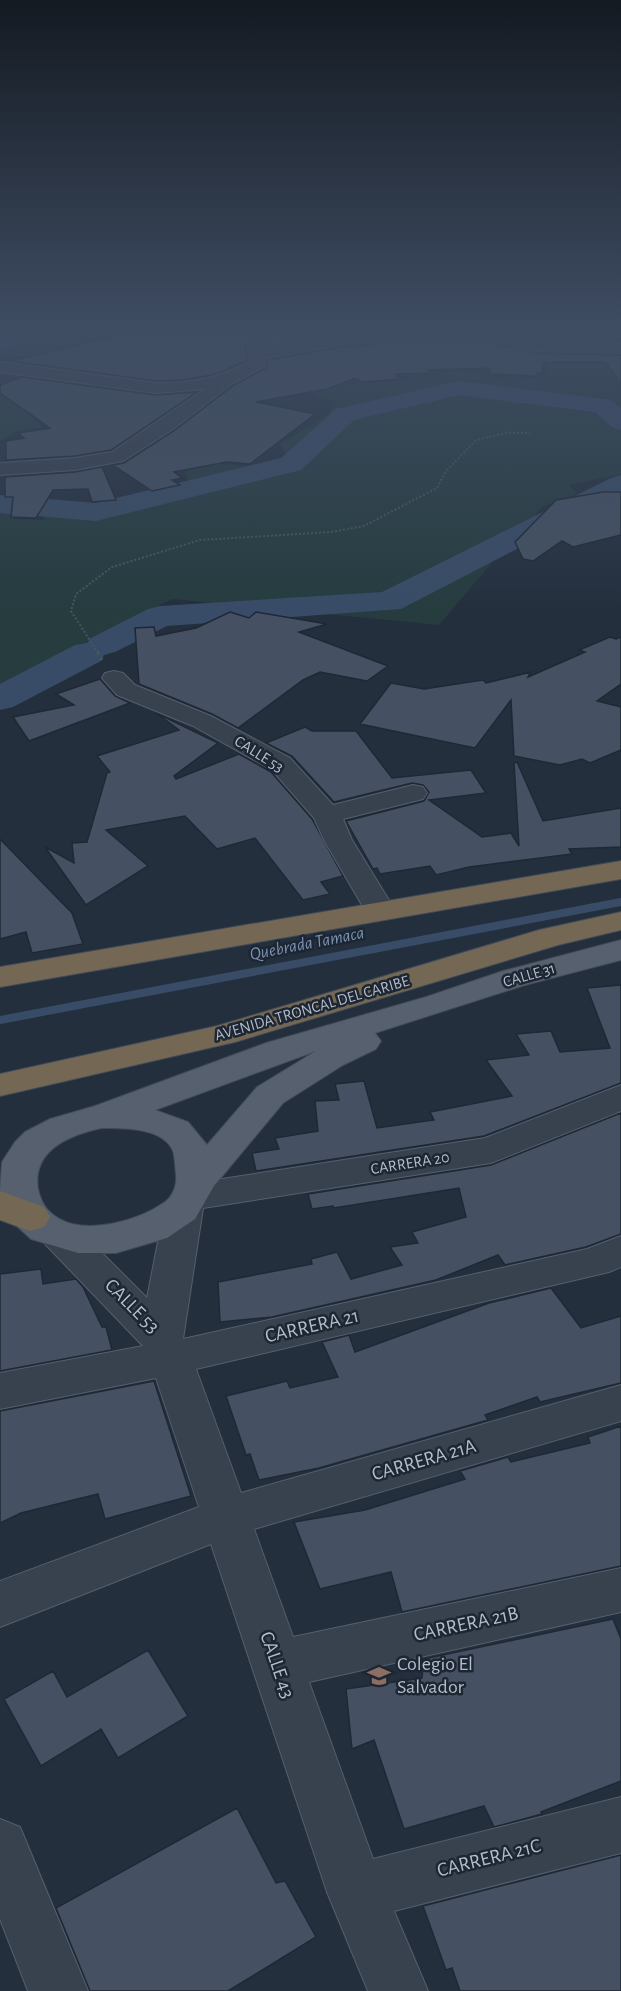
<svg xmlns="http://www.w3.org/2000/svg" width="621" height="1991" font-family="'Alegreya Sans',sans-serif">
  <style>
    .green { fill: #263c3f }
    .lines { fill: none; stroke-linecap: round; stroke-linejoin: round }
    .stream { stroke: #394c67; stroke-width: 8 }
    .river { fill: #394c67; fill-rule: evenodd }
    .building { fill: #455162; stroke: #1f2835; stroke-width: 1.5 }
    .minor-casing { stroke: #565f6c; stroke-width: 2 }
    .major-casing { stroke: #414a57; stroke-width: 2 }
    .highway-casing { stroke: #434c59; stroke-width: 2 }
    .path-far1 { stroke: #44595c; stroke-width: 2; stroke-dasharray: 2 2; stroke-linecap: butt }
    .path { stroke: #44595c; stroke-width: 3; stroke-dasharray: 4 4; stroke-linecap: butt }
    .minor { fill: #38414e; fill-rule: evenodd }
    .major { fill: #56606e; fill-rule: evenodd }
    .highway { fill: #746855; fill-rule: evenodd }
    .labels { text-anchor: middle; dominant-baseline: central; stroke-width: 5; stroke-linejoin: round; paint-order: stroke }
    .street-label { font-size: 16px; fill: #b4bcc9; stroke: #1d2633 }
    .water-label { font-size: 18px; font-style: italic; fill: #7c92b1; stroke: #1d2633 }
    .near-street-label { font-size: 20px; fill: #b4bcc9; stroke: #1d2633 }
    .near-poi-label { font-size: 20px; fill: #b4bcc9; stroke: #1d2633; text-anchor: start }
  </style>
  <rect width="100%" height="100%" fill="#242f3e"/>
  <path class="green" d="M0 331H99L88 339V347L73 357 2 356Z
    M548 361 598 363 618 367 621 373V474L569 485 577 494 541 507 530 522 506 536 507 545 439 625 172 599 0 688V499H5L14 519 44 520 47 505 116 502 190 488 185 472 206 462 281 470 290 462 280 444 328 415 336 402 298 390 318 378 347 384 400 381 455 371 478 372 490 379 545 378Z
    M0 392 40 410 27 413 43 427 15 432 0 441Z"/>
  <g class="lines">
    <path class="stream" d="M0 1020 621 902"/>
    <path class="river" d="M1 331H23L12 348 0 350Z
      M459 381 611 400 621 409V430L612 427 595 412 459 395 354 420 301 470 96 521 0 513V495L96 503 281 458 336 409Z
      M621 475V495L401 609 167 626 115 652 104 655 101 661 13 707 0 710V684L75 645 87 643 91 638 148 609 160 606 382 592 611 478Z"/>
  </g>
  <path class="building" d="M135 331H367L371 332 268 346 271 341 261 334 245 345 248 360 216 374 182 380 156 381 11 361Z
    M500 331H621V341L537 339Z
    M468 338 537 353 621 355V383L605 362H542V373H537V376L489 374 491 368 428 370 429 373 396 374 399 379 363 382 355 378 328 389 256 402 315 414 250 464 227 462 174 472 182 478 172 480 180 485 152 491 113 465 124 463 174 431 234 385 266 368 268 360 346 346Z
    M22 377 156 395 197 392 111 450 75 456 6 460V441L24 438 18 433 50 428 0 393V385Z
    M102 467 116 500 92 502 88 489 53 490 36 518 11 517 13 497H5V477L75 472Z
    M603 492H621V535L573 547 562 541 533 561 523 559 515 542 556 500Z
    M230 612 249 618 256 612 327 624 299 632 388 666 367 681 320 672 303 680 238 728 212 714 139 684 135 628 154 627 156 636 196 628Z
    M610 637 616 639 621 637V684L597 701 621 707V750L590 763 582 759 560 765 514 756 511 700 475 748 360 724 391 683 424 689 483 680 486 683 531 672 528 677 585 652 579 650Z
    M100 679 115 696 130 703 29 741 13 717 74 705 56 694Z
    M156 713 218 743 174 776 176 779 239 754 271 772 312 819 343 876 321 882 330 894 303 900 255 838 217 849 185 816 106 830 148 866 86 905 45 847 74 863 72 843 87 842 107 773 110 772 97 756 179 730Z
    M305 727 312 731H356L392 778 471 770 486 793 429 800 482 837 511 833 519 846 514 763 517 762 543 821 621 808V847L569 849 572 854 469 867 436 875 430 866 380 874 377 868 373 869 346 821 424 801 429 792 423 785 412 783 334 802 292 756 266 743Z
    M0 839 72 913 83 944 32 953 26 932 0 939Z
    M621 985V1083L484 1136 256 1171 252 1153 279 1149 275 1138 318 1131 315 1101 339 1100 335 1084 364 1081 377 1128 434 1120 430 1112 512 1096 486 1060 529 1055 516 1034 551 1031 560 1052 610 1048 587 988Z
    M621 1113V1234L586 1247 505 1265 498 1255 436 1280 272 1317 220 1322 218 1282 312 1264 311 1259 337 1252 351 1279 402 1265 390 1247 418 1243 412 1232 466 1217 459 1188 334 1208 333 1206 312 1209 308 1194 491 1165Z
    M41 1269 43 1284 76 1279 83 1287 102 1327H106L112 1350 0 1371V1274Z
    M551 1288 581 1328 621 1316V1383L540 1402 537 1397 485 1415 488 1420 319 1468 259 1480 250 1454 246 1455 226 1396 287 1381 290 1388 338 1377 322 1342 349 1335 355 1352 489 1303Z
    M154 1381 191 1496 105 1519 98 1494 21 1513 0 1523V1411Z
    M621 1426V1566L402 1612 391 1572 320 1589 294 1522 365 1510 465 1479 460 1471 508 1457 511 1462 590 1443 588 1437Z
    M613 1619 621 1639V1781L541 1812 542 1814 494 1827 484 1806 404 1829 374 1740 352 1749 346 1689 422 1678 424 1659Z
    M148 1650 188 1716 118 1758 101 1729 41 1766 4 1699 53 1671 67 1697Z
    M237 1808 276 1883 285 1881 316 1937 228 1991H90L56 1908Z
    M621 1855V1991H460L452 1968 446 1970 423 1906Z"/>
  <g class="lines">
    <g class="minor-casing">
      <path id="minor" d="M423 331H492L537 341 621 343V353L537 351 468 336 346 344 266 358 265 366 233 383 173 429 123 461 75 470 0 475V463L75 458 112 452 205 389 156 393 0 372V362L156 383C195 383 217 379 251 361L247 346 261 336 269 341 263 349 346 336Z
        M114 671 123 673 135 685 211 716 290 758 333 805 413 785 423 787 427 793 423 799 343 819 352 840 395 910 391 917 380 919 369 917 324 840 314 818 272 770 193 726 117 695 102 678 105 673Z
        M621 1085V1111L491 1163 203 1208 183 1339 587 1249 621 1236V1267L609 1272 196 1369 241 1493 621 1385V1421L254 1529 293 1637 621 1568V1612L309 1682 373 1859 621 1797V1853L394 1911 428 1991H368L327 1892 211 1544 0 1627V1581L199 1507 156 1378 0 1409V1373L143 1346 46 1245 40 1235 46 1225 60 1221 74 1225 147 1298 165 1206 177 1186 485 1138Z
        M0 1819 20 1827 88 1991H28L0 1919Z"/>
    </g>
    <g class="major-casing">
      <path id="major" d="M621 940V960L525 985 375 1033 381 1041 376 1049 343 1065 283 1103 214 1186 195 1219 167 1238 116 1253H78L31 1239 8 1218 3 1208 0 1189 2 1162 15 1142 25 1132 50 1119 95 1106 266 1043 426 997 503 971ZM316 1051 257 1087 207 1145 188 1122 155 1110ZM102 1128C122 1128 163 1127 173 1151 175 1157 175 1167 176 1174 177 1184 174 1195 165 1202 140 1220 87 1236 58 1218 46 1211 41 1202 38 1189 32 1150 69 1135 102 1128Z"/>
    </g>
    <g class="highway-casing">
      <path id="highway" d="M621 861V879L0 987V967Z
        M621 912V930L558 945 235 1042 0 1096V1074L217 1026 539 930Z
        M0 1191 44 1207 50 1217 44 1227 30 1231 0 1220Z"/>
    </g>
    <path class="path-far1" d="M98 653 71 611 76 594 112 567 200 540 331 532 364 526 437 488 446 471 476 440 507 433H530"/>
    <path class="path" d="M97 651 102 660"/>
    <use href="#minor" class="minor"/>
    <use href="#major" class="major"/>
    <use href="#highway" class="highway"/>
  </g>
  <linearGradient id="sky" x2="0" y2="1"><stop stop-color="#141a22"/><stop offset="0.54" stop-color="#3f4d63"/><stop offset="1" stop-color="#3f4d63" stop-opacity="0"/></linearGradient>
  <rect width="621" height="609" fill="url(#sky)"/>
  <defs>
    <g id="school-bare" transform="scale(1.8)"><path d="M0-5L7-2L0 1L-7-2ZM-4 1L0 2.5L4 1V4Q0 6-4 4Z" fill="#8d6e63" stroke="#1d2633" stroke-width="2.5" paint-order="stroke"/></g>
  </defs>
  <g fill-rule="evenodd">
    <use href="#school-bare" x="379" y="1676"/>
  </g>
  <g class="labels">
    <g class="street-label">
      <text transform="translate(259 754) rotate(32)">CALLE 53</text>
      <text transform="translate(529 975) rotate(-16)">CALLE 31</text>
      <text transform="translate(312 1008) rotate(-16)">AVENIDA TRONCAL DEL CARIBE</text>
      <text transform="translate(410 1163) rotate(-9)">CARRERA 20</text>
    </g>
    <g class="water-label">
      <text transform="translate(307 944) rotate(-11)">Quebrada Tamaca</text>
    </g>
    <g class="near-street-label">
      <text transform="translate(132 1306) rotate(45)">CALLE 53</text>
      <text transform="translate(312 1326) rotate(-13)">CARRERA 21</text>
      <text transform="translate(424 1460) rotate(-16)">CARRERA 21A</text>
      <text transform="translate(466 1624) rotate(-12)">CARRERA 21B</text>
      <text transform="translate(277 1665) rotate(71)">CALLE 43</text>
      <text transform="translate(489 1858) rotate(-14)">CARRERA 21C</text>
    </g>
    <g class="near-poi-label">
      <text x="397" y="1664">Colegio El<tspan x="397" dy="23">Salvador</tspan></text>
    </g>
  </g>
</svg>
